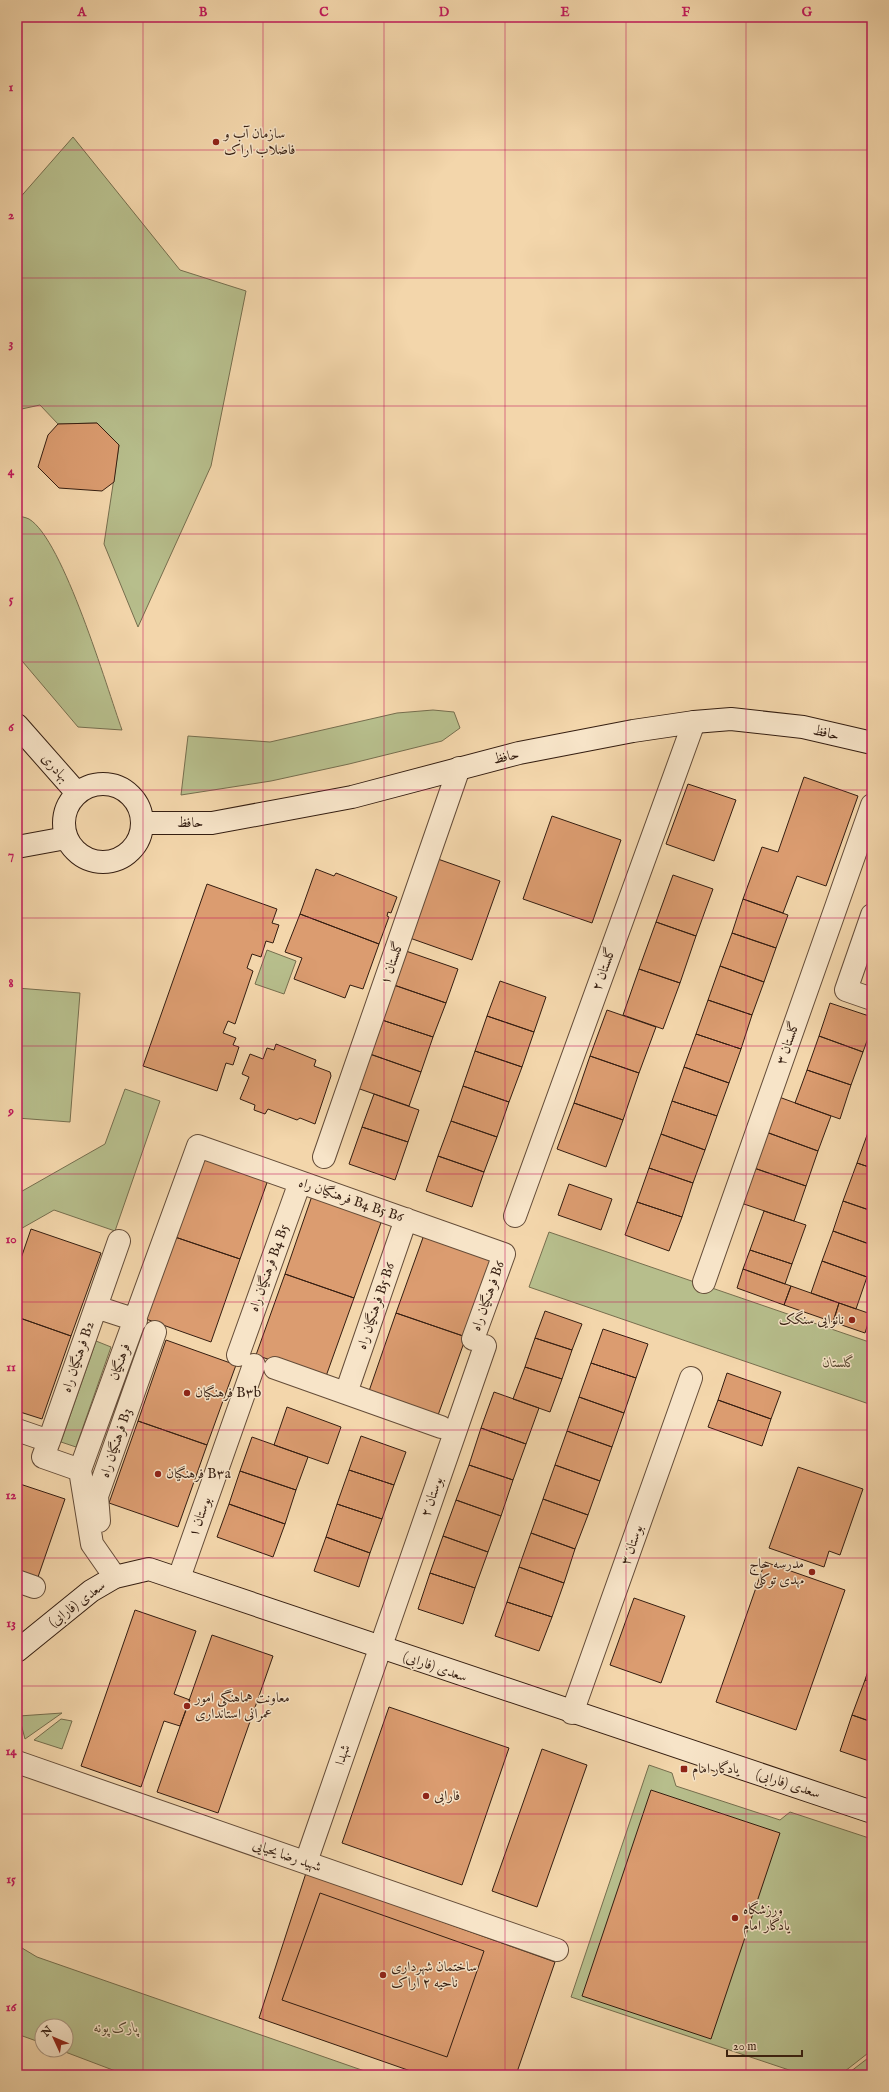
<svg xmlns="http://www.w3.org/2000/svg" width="889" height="2092" font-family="'IM FELL English',Amiri,serif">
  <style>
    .green { fill: #b7be8c; stroke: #766e4e }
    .building { fill: #db9c70; stroke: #351e11 }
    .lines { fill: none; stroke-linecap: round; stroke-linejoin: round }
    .street-casing { stroke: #644c38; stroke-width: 24 }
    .secondary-casing { stroke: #351e11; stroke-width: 24 }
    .street { stroke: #f7e4c8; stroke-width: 22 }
    .secondary { stroke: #f7e4c8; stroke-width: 22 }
    .grid { fill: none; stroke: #c2185b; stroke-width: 1; stroke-opacity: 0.55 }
    .poi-dot { fill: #8f2418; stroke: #f7e4c8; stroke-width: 1.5 }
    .labels { text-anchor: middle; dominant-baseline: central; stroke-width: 3; stroke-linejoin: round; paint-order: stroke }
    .poi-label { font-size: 14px; fill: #351e11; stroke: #f7e4c8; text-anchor: start }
    .street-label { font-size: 14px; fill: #351e11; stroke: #f7e4c8 }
    .park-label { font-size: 14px; font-style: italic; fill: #564630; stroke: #f7e4c8 }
    .neatline { fill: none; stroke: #c2185b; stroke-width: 1.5 }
    .grid-label { font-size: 13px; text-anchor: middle; font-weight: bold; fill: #c2185b }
  </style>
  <rect width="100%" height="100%" fill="#f3d6ab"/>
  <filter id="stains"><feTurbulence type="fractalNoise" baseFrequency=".005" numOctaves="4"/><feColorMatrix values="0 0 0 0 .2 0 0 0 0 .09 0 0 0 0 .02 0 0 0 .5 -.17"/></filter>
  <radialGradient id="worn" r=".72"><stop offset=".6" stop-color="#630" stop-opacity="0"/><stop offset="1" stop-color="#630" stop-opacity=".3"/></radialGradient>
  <path class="green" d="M73 137 180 270 246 291 211 466 138 627 104 544 119 445 97 423 58 424 40 405 17 410V201Z
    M17 515C21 517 25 517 29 519 63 539 107 688 122 730L78 727 17 655Z
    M433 710 454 712 460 728 442 741 349 764 271 781 181 795 188 736 270 742 397 713Z
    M267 950 296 961 284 994 255 984Z
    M17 988 80 993 70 1122 17 1118Z
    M125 1089 160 1101 115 1231 54 1210 17 1231V1194L105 1144Z
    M549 1232 872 1343V1405L529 1287Z
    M96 1341 111 1347 76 1447 61 1442Z
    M62 1713 25 1739 19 1716Z
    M61 1719 72 1721 62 1749 34 1740Z
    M649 1765 672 1773 676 1786 780 1820 790 1812 872 1839V2050L840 2075H804L571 1997Z
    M17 1945 37 1957 376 2075H152L140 2071 139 2075H126L60 2050H66V2026H42V2043L17 2034Z
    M872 2055V2075H846Z"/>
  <path class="building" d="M97 423 119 445 114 482 102 491 59 488 38 467 48 435 58 424Z
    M804 777 858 796 826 886 797 876 783 913 743 899 762 847 778 852Z
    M688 784 736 800 714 861 666 844Z
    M552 816 621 840 592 923 523 899Z
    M435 858 500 881 472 960 407 937Z
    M316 869 334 876 336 873 397 897 391 913 388 912 387 916 389 917 379 944 300 914Z
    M673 875 713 889 696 936 656 922Z
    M207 884 277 909 272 923 279 925 273 943 266 941 261 957 252 954 247 968 253 971 235 1024 228 1021 223 1033 236 1038 233 1045 239 1047 233 1065 226 1063 217 1091 143 1066Z
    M743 899 788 915 776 948 732 933Z
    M300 914 379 944 363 989 350 985 345 998 294 979 302 958 285 952Z
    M656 922 696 936 680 983 639 969Z
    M732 933 776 948 764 982 720 966Z
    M403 950 458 969 446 1003 391 984Z
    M720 966 764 982 752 1015 708 1000Z
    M639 969 680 983 663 1029 623 1015Z
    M500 981 546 997 534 1032 487 1016Z
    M391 984 446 1003 433 1037 379 1019Z
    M708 1000 752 1015 741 1049 696 1034Z
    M830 1003 872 1017V1027L863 1052 819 1036Z
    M607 1010 656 1027 639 1073 590 1056Z
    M487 1016 534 1032 522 1067 475 1051Z
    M379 1019 433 1037 421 1072 367 1053Z
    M696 1034 741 1049 729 1083 684 1067Z
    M819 1036 863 1052 851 1085 807 1070Z
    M276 1044 316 1060 314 1066 330 1072 331 1076 315 1124 300 1118 297 1120 268 1109 265 1114 254 1110 255 1105 240 1099 249 1077 242 1074 250 1054 263 1059 267 1048 274 1050Z
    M475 1051 522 1067 509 1102 463 1086Z
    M367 1053 421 1072 409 1106 354 1087Z
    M590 1056 639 1073 623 1120 574 1103Z
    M684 1067 729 1083 717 1116 672 1101Z
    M807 1070 851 1085 840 1119 795 1103Z
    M463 1086 509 1102 497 1137 451 1121Z
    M374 1094 419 1110 408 1142 362 1127Z
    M779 1097 831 1116 818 1151 766 1132Z
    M672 1101 717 1116 705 1150 661 1134Z
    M574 1103 623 1120 606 1167 557 1149Z
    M451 1121 497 1137 484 1172 438 1156Z
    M871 1124 872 1125V1168L857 1163Z
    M362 1127 408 1142 395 1180 349 1164Z
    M766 1132 818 1151 806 1186 754 1168Z
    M661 1134 705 1150 693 1183 649 1168Z
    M204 1155 269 1177 240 1259 175 1237Z
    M438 1156 484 1172 472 1207 426 1191Z
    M857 1163 872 1168V1211L843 1201Z
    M649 1168 693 1183 682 1217 637 1202Z
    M754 1168 806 1186 794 1221 741 1203Z
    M569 1184 612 1199 601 1230 558 1215Z
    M313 1193 383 1217 354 1298 285 1274Z
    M843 1201 872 1211V1245L833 1231Z
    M637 1202 682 1217 669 1251 625 1235Z
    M764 1211 806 1225 792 1264 750 1250Z
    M31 1229 101 1253 71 1336 17 1317V1270Z
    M833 1231 872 1245V1262L867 1277 822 1261Z
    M425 1232 495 1256 466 1337 396 1313Z
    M175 1237 240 1259 211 1342 146 1319Z
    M750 1250 792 1264 785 1284 743 1269Z
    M822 1261 867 1277 856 1309 811 1293Z
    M743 1269 791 1286 784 1305 737 1288Z
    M285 1274 354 1298 325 1379 256 1355Z
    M791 1286 839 1303 833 1322 784 1305Z
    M839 1303 871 1314 865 1333 833 1322Z
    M545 1311 582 1324 572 1350 535 1338Z
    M396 1313 466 1337 437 1418 368 1394Z
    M17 1317 71 1336 42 1419 17 1411Z
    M603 1329 648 1344 636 1378 591 1363Z
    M535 1338 572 1350 562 1379 525 1367Z
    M166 1340 236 1365 207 1445 138 1421Z
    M591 1363 636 1378 624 1413 579 1397Z
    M525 1367 562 1379 550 1412 513 1399Z
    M727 1373 781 1392 771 1419 718 1400Z
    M494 1392 539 1408 526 1444 481 1428Z
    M579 1397 624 1413 612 1447 567 1431Z
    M718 1400 771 1419 762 1446 708 1427Z
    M287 1407 341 1427 328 1464 274 1445Z
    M138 1421 207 1445 178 1527 109 1503Z
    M481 1428 526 1444 513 1480 469 1465Z
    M567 1431 612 1447 600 1481 555 1465Z
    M361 1436 406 1452 394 1485 349 1470Z
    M252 1437 308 1457 296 1490 240 1471Z
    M469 1465 513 1480 501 1516 456 1500Z
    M555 1465 600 1481 588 1515 543 1499Z
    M798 1467 863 1489 840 1555 829 1551 824 1567 769 1548Z
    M349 1470 394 1485 382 1519 337 1504Z
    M240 1471 296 1490 285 1524 229 1504Z
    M17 1483 65 1499 38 1577 17 1570Z
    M543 1499 588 1515 575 1549 531 1533Z
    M456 1500 501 1516 488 1552 443 1536Z
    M229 1504 285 1524 273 1557 217 1537Z
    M337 1504 382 1519 370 1553 326 1537Z
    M531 1533 575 1549 564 1583 519 1567Z
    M443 1536 488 1552 475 1588 430 1573Z
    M326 1537 370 1553 359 1587 314 1571Z
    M765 1562 845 1590 796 1730 716 1702Z
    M519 1567 564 1583 552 1617 507 1602Z
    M430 1573 475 1588 463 1624 418 1609Z
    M634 1598 685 1616 661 1683 610 1665Z
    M507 1602 552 1617 539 1651 495 1636Z
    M135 1610 196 1631 174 1694 190 1700 180 1726 164 1721 141 1787 81 1766Z
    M212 1635 273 1656 218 1813 157 1792Z
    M872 1659V1682L865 1680Z
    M865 1680 872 1682V1722L852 1715Z
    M389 1707 509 1748 462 1885 342 1843Z
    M852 1715 872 1722V1762L840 1751Z
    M542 1749 587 1765 537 1907 492 1891Z
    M651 1790 780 1833 711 2039 582 1996Z
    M306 1873 555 1962 516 2075H422L259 2018Z
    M320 1893 484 1951 447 2057 282 2000Z"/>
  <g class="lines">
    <g class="street-casing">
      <path id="street" d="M872 915 846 990 872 999
        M324 1157 459 768
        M515 1216 694 722
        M704 1282 872 805
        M96 1307 136 1320
        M238 1355 300 1182
        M275 1368 441 1427
        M346 1393 406 1219
        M17 1430 49 1441 119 1241
        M49 1441 43 1457 80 1470
        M99 1521 97 1496 155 1332
        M115 1577 92 1544 80 1470 198 1146 504 1254 473 1339
        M179 1578 254 1365
        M17 1581 34 1587
        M572 1713 691 1378
        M17 1762 557 1950
        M306 1862 485 1346"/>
    </g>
    <g class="secondary-casing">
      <path id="secondary" d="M17 725 77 793
        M64 823a39 39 0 1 1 78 0a39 39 0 1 1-78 0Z
        M142 823H212L352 797 519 753 633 731 694 722 731 719 803 727 872 743
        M17 847 66 838
        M17 1651 91 1591 115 1577 149 1569 872 1812"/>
    </g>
    <use href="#street" class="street"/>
    <use href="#secondary" class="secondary"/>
  </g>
  <path class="grid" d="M143 17V2075M263 17V2075M384 17V2075M505 17V2075M626 17V2075M746 17V2075M17 150H872M17 278H872M17 406H872M17 534H872M17 662H872M17 790H872M17 918H872M17 1046H872M17 1174H872M17 1302H872M17 1430H872M17 1558H872M17 1686H872M17 1814H872M17 1942H872"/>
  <g class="poi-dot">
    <circle cx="216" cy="142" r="4"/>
    <circle cx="852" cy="1320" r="4"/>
    <circle cx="187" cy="1393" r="4"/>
    <circle cx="158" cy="1474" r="4"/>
    <circle cx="812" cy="1572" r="4"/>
    <circle cx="187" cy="1706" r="4"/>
    <rect x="680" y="1765" width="8" height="8" rx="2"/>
    <circle cx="426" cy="1796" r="4"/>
    <circle cx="735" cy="1918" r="4"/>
    <circle cx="383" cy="1975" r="4"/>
  </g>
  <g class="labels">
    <g class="poi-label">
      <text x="224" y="134">سازمان آب و<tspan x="224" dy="16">فاضلاب اراک</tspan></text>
      <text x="844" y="1320" text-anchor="end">نانوایی سنگک</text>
      <text x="195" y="1393">فرهنگیان B۳b</text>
      <text x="166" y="1474">فرهنگیان B۳a</text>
      <text x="804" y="1564" text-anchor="end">مدرسه حاج<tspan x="804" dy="16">مهدی توکلی</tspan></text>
      <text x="195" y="1698">معاونت هماهنگی امور<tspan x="195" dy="16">عمرانی استانداری</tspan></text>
      <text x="692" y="1769">یادگار امام</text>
      <text x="434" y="1796">فارابی</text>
      <text x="743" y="1910">ورزشگاه<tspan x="743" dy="16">یادگار امام</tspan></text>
      <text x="391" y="1967">ساختمان شهرداری<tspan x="391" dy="16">ناحیه ۲ اراک</tspan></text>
    </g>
    <g class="street-label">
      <text transform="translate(826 733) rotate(13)">حافظ</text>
      <text transform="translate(506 757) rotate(-13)">حافظ</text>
      <text transform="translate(55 768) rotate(48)">بهادری</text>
      <text x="190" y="823">حافظ</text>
      <text transform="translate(392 963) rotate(-71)">گلستان ۱</text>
      <text transform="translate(604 969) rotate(-70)">گلستان ۲</text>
      <text transform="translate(788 1043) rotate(-71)">گلستان ۳</text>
      <text transform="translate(351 1200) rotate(19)">فرهنگیان راه B4 B5 B6</text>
      <text transform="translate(269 1268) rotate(-70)">فرهنگیان راه B4 B5</text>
      <text transform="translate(488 1296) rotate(-70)">فرهنگیان راه B6</text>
      <text transform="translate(376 1306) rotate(-71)">فرهنگیان راه B5 B6</text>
      <text transform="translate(78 1357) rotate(-71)">فرهنگیان راه B2</text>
      <text transform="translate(120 1362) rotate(-70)">فرهنگیان</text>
      <text transform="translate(116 1443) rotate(-71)">فرهنگیان راه B3</text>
      <text transform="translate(432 1497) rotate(-71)">بوستان ۲</text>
      <text transform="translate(200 1517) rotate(-70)">بوستان ۱</text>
      <text transform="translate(632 1545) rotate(-71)">بوستان ۳</text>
      <text transform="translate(77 1604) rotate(-37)">سعدی (فارابی)</text>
      <text transform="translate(435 1667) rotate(19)">سعدی (فارابی)</text>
      <text transform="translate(343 1755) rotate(-71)">شهدا</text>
      <text transform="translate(788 1784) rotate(18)">سعدی (فارابی)</text>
      <text transform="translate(287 1856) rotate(19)">شهید رضا یحیایی</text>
    </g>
    <g class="park-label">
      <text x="839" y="1363">گلستان</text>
      <text x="116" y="2028">پارک پونه</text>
    </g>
  </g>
  <rect width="889" height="2092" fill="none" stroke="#f3d6ab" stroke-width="44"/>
  <g transform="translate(54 2038) rotate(314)"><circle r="19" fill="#f7e4c8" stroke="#a9957f"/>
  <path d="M0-3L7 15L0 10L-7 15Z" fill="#8f2418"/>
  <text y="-6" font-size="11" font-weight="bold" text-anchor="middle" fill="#351e11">N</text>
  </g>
  <path d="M727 2050v6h75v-6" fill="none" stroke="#351e11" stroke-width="2"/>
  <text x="733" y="2050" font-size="12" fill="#351e11" stroke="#f7e4c8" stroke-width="3" paint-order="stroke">20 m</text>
  <rect x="22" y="22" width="845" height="2048" class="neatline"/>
  <g class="grid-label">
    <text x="82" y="16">A</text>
    <text x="203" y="16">B</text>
    <text x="324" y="16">C</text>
    <text x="444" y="16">D</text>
    <text x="565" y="16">E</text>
    <text x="686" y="16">F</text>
    <text x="807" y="16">G</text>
    <text x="11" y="91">1</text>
    <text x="11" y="219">2</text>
    <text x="11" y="347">3</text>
    <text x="11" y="475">4</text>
    <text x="11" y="603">5</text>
    <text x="11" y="731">6</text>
    <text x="11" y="859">7</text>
    <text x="11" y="987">8</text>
    <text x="11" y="1115">9</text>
    <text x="11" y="1243">10</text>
    <text x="11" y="1371">11</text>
    <text x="11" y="1499">12</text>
    <text x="11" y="1627">13</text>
    <text x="11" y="1755">14</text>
    <text x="11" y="1883">15</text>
    <text x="11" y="2011">16</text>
  </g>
  <rect width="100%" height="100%" filter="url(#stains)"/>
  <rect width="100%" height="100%" fill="url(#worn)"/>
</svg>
